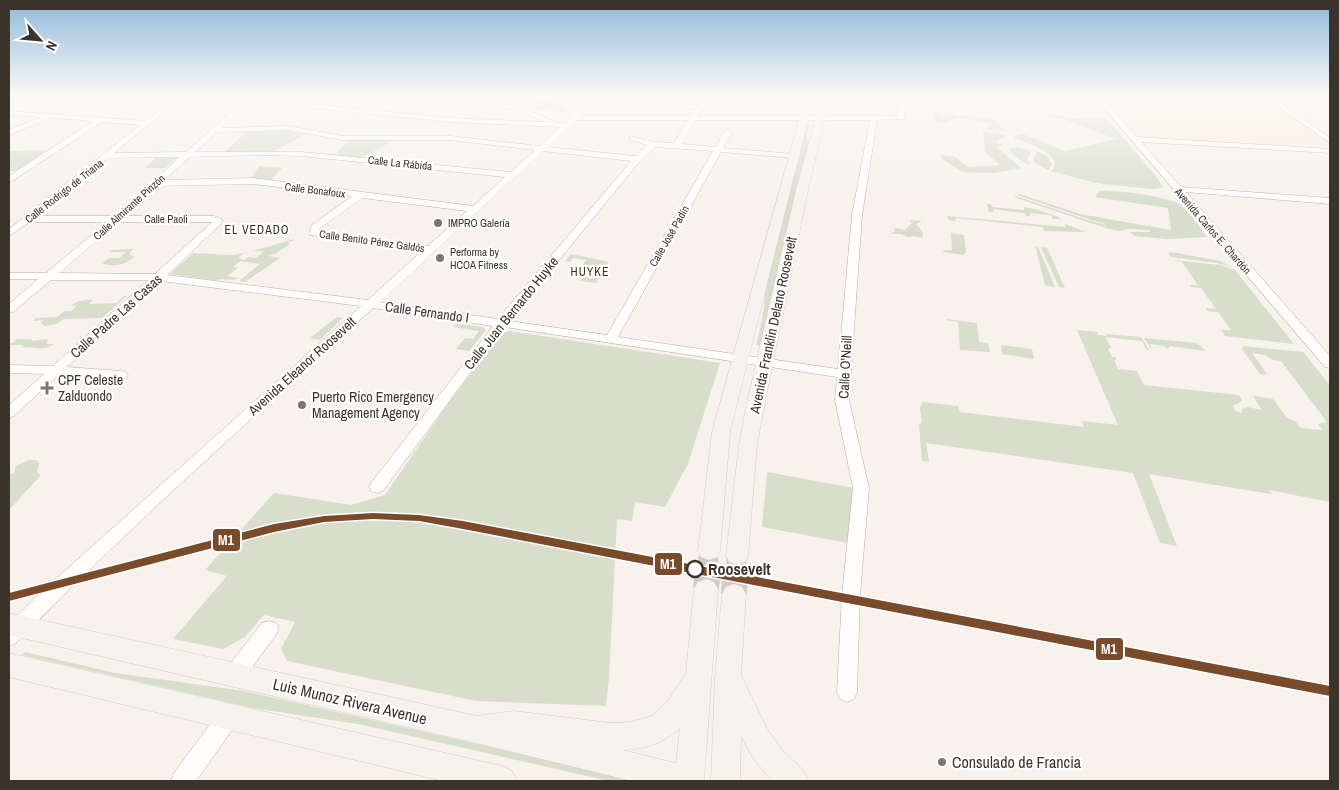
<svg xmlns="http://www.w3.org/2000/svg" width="1339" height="790" font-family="'Archivo Narrow',sans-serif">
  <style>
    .built { fill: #fbedd9 }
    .green { fill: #d8ddcc }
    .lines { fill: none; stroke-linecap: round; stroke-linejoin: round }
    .major-tunnel-far1 { stroke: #d1ccc5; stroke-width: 20; stroke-dasharray: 20 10; stroke-linecap: butt }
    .major-tunnel { stroke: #d1ccc5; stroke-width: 26; stroke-dasharray: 26 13; stroke-linecap: butt }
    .minor-casing { stroke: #b3aea7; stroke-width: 1 }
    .major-casing { stroke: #d1cec9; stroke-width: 1 }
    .minor { fill: #fefdfc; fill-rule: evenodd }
    .major { fill: #f6f2ee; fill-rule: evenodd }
    .metro-1-casing { stroke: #fff; stroke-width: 3 }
    .metro-1 { fill: #7a4b2a; fill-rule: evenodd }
    .poi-dot { fill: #7d766e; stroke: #fff; stroke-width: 2 }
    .stop-dot { fill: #fff; stroke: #3b342b; stroke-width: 2.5 }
    .labels { text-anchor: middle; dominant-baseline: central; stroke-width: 4.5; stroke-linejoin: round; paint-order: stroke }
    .far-street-label { font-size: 11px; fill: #3b342b; stroke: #fff }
    .far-poi-label { font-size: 11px; fill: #3b342b; stroke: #fff; text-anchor: start }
    .far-neighbourhood-label { font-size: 12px; letter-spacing: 1px; fill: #3a2d1a; stroke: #fff }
    .street-label { font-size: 14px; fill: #3b342b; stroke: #fff }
    .poi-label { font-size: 14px; fill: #3b342b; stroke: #fff; text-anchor: start }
    .near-stop-label { font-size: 16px; font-weight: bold; fill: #3b342b; stroke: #fff; text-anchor: start }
    .near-street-label { font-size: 16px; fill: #3b342b; stroke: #fff }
    .near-poi-label { font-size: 16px; fill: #3b342b; stroke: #fff; text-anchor: start }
    .line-badge { stroke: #fff; stroke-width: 2 }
    .badge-label { font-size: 14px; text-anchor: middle; font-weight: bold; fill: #fff }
  </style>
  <rect width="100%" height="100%" fill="#f7f2eb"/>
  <path class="built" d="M911 96H1330V149L1140 137 1119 114 910 102Z"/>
  <path class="green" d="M537 100 564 103 559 108 567 109 561 114 556 113 558 111H555L556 109C548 106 541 113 533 109L548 104H536L537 102H535Z
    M939 108 937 112 940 115H946L940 121 951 115 990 118 995 120 1005 131 986 129 993 124 959 117 944 123 934 122 936 108 950 109Z
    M1057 115 1065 116 1066 118 1107 119 1155 175 1163 187 1154 189 1101 184 1050 171 1054 168 1055 162C1048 149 1029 144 1014 138L1015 136 1023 134 1065 151 1116 139 1057 117 1042 118Z
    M807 124H810L807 134 808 146 761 346 756 345 763 316 766 284Z
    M290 130 307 133 275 151 225 152 247 131Z
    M983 132 1006 135 996 142 1002 145 998 148 1021 168 994 173 962 172 942 159 941 155 944 154 946 156H954L968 167 1000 165 985 152Z
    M349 140H393C374 152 357 165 336 154Z
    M1018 147 1031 151 1027 159 1031 166 1018 159 1009 150 1010 148Z
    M49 150 18 170 9 172V151Z
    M1034 150 1047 156 1052 165 1048 170 1033 162V158L1037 153Z
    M157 157H178L165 168H144Z
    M259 166 282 168 270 181 251 178Z
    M1099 191C1113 189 1173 197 1182 206 1192 215 1199 227 1207 237L1166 239 1135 236 1130 232H1150V230L1129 229 1120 231 1108 229 1103 223 1088 219 1017 195 1020 194 1080 214 1171 230 1168 208 1095 197Z
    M1016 196 1087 220 1103 224 1106 228 1014 197Z
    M987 204H991L992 207 1024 210V207L1034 209 1059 217 1061 219H1053L1051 215 1030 213V216H1026L1025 213 993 209V212H989Z
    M947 216 1066 227 1065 224 1086 232 1044 231 1043 227 956 218 955 221 949 220Z
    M909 220 922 221 916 224 923 232 922 238 914 236 908 237 901 234H890L895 231 894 228H895L905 230 912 223Z
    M951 233 964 235 966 253H964V255L943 252 944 250H952Z
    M294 239 293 241 287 242 290 244 275 254 268 256 280 258 245 282 239 281 260 264 240 261 233 267 238 268 227 276 238 278 235 280 221 279 214 280 170 274 193 253 233 255 244 253 238 258 244 260 249 257 256 258 264 251H253Z
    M1035 246 1038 247 1055 287 1045 285Z
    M1041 247 1047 248 1065 288 1059 287Z
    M133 249 129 254 134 257C125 265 112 268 102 263L110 258H120L126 252H110L112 250Z
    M1172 252 1220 261 1232 267 1217 263 1171 257 1168 253Z
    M571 254 609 262 603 270H606L598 279 596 283 580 281 593 267 583 265 586 260 573 258 570 262 565 261Z
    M1172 260 1220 265 1235 270 1294 344 1225 336 1221 330H1231L1218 312 1208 311 1206 308 1216 309 1201 288 1191 287 1190 285H1198L1182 262Z
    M124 296H127L102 318 64 319 56 324 44 326 41 323 44 320 33 321 36 318 57 317 64 311H72L76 306H71C75 301 86 299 93 300L89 304 117 303Z
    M337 317 343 318 320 340 310 338Z
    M947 319 977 323 979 342 988 343 990 352 960 350 958 322 946 320Z
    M451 323 482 327 486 330 469 351 456 349 465 338 473 339 479 331 453 327 456 324Z
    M1077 330 1097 332 1098 335 1107 336 1106 334 1141 337 1149 350 1146 349 1142 341 1105 337 1111 348 1108 349 1112 357H1115L1117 360H1114L1118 369 1137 371 1144 385 1239 395 1242 401 1233 406 1235 411 1242 413V409L1247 407 1262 410 1253 396 1273 399 1287 418 1295 421 1301 428 1322 430 1318 424 1327 422 1281 361 1272 360 1265 355 1252 353 1267 374H1260L1242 349 1243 346 1303 352 1330 385V502L1269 490 1271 494 1149 474 1177 546 1160 543 1133 473 926 443 929 462 922 461 919 424 922 423 920 407 923 402 958 406 960 412 1084 427 1082 421 1118 425Z
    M509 331 720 363 688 464 665 507 635 502 632 521 617 519 609 678 606 706 476 701 287 661 281 649 295 622 264 615 245 637 223 649 173 639 227 576 205 570 274 493 351 505 385 495 447 405 501 334Z
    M1144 338 1197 343 1206 351 1169 346V348H1166L1164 346 1150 344 1152 350Z
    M17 339H32L31 341 46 339 48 341 46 344H54C45 351 34 347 22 347L24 345H9V343H13Z
    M1001 345 1032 349 1034 359 1002 354Z
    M29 460H36L39 463 37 473 41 475 9 510V475L14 473 16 466Z
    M767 472 854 488 848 543 762 527Z
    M25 652 115 673 244 691 639 781H609L358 724 253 708 22 655Z"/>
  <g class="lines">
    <path class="major-tunnel-far1" d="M707 577 709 551
      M735 577 737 556"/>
    <path class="major-tunnel" d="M706 589 707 576
      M734 594 735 576"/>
    <g class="minor-casing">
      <path id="minor" d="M22 96H32L9 106V102Z
        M185 96H194L166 110 114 153 186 152 242 102 201 96H229L450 118 546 122 517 110 393 96H421L508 105 511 103 556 122 564 123 590 99 573 96H603L698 105 704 96H711L698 116H897L900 96H906L904 119 877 120 862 215 849 400 869 488 860 595 857 692 854 699 847 702 840 699 837 692 842 595 853 488 835 400 837 377 504 327 383 491 377 493 371 491 369 487 371 483 493 326 373 308C253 418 130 526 16 643L9 646V624L41 592 361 306 160 281 67 367 121 371 126 372 128 375 126 378 59 374 14 416 9 418V405L44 374 9 373V365L53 366 148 280H51L13 312 9 313V304L38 279H9V273H46L107 222H30L9 236V229L140 125 102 122 9 183V176L93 121 51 118 9 135V130L41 117 9 115V111L145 121 162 108ZM597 100 696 109 691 116H580ZM249 102 450 122 560 127 540 146 450 136H342L288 126 222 128ZM576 120H688L674 143 654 142 630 136V140L647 145 635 156 548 147ZM695 120H870L852 215 838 369 618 337 721 152 794 158 798 156 794 154 723 148 732 132 728 130H725L716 147 682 144ZM288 130 342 140H450L535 150 511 172 301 152H195L217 132ZM655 147 713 151 607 335 509 321 640 161ZM543 151 631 161 498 319 380 302ZM261 155 301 156 505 177 473 206 253 178 164 180 190 157ZM180 157 114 216H37L108 158ZM253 184 352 196 312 225 309 233 310 235 422 251 368 300 167 275 222 223V219L214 216H125L158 186ZM362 198 467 211 428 246 319 231 320 228ZM118 222H212L155 274 59 273Z
        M744 96 808 99 811 101 808 103Z
        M1094 96H1101L1137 137 1330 149V153L1141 142 1181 187 1330 198V204L1186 192 1330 356V368L1325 367Z
        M1263 96H1271L1330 138V143Z
        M269 621 276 623 279 629 276 635 241 682 234 684 227 682 224 675 227 668 262 623Z
        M229 706 237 709 240 716 237 723 196 781H171L174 773 221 709Z"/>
    </g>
    <g class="major-casing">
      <path id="major" d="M806 96H814L730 432 720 551 717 557 709 560 701 557 698 551 712 432Z
        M822 96H830L808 190 764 407 757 445 748 556 745 562 737 565 729 562 726 556 739 445 746 407 796 190Z
        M706 579 714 582 718 589 704 781H632L472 742 9 635V613L477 716 514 711 611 723 630 722 652 716 669 699 686 673 694 589 698 582ZM680 728 676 763 622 750C643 750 665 743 680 728Z
        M734 584 742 587 746 594 741 675 766 727 782 750 804 771 808 781H772L753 758 741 736 740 781H711L715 677 722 594 726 587Z
        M9 653 502 766 512 771 517 781H443L9 677Z"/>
    </g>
    <use href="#minor" class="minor"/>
    <use href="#major" class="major"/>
    <g class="metro-1-casing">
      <path id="metro-1" d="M373 513 419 515 463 521 1330 686V696L463 529 419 521 373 519 324 522 274 532 9 601V593L274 524 324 516Z"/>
    </g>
    <use href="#metro-1" class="metro-1"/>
  </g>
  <linearGradient id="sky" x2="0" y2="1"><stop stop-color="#8eb9da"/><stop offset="0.46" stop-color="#fbf9f6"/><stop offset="1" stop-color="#fbf9f6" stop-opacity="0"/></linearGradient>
  <rect width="1339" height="207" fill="url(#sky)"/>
  <g class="poi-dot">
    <circle cx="438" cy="223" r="5"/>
    <circle cx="440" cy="258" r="5"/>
    <path d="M44.5 380.5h5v5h5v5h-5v5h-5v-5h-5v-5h5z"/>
    <circle cx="302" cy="405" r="5"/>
    <circle cx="942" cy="762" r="5"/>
  </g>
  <circle class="stop-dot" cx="695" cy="569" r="8"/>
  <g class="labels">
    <g class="far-street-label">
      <text transform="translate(400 163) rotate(6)">Calle La Rábida</text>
      <text transform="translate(315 190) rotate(7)">Calle Bonafoux</text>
      <text transform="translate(64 191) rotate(-38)">Calle Rodrigo de Triana</text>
      <text transform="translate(129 207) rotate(-42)">Calle Almirante Pinzón</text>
      <text x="166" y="219">Calle Paoli</text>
      <text transform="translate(1213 231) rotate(49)">Avenida Carlos E. Chardón</text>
      <text transform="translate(669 236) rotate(-60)">Calle José Padín</text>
      <text transform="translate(372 241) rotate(8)">Calle Benito Pérez Galdós</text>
    </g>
    <g class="far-poi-label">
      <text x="448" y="223">IMPRO Galería</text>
      <text x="450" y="252">Performa by<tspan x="450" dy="13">HCOA Fitness</tspan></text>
    </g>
    <g class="far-neighbourhood-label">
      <text x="257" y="230">EL VEDADO</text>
      <text x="590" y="272">HUYKE</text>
    </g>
    <g class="street-label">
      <text transform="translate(427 312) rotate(8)">Calle Fernando I</text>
      <text transform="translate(511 313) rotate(-51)">Calle Juan Bernardo Huyke</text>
      <text transform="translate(116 316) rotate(-42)">Calle Padre Las Casas</text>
      <text transform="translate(773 325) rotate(-78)">Avenida Franklin Delano Roosevelt</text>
      <text transform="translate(302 366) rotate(-42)">Avenida Eleanor Roosevelt</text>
      <text transform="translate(845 367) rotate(-87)">Calle O'Neill</text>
    </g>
    <g class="poi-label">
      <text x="58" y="380">CPF Celeste<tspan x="58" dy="16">Zalduondo</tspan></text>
      <text x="312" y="397">Puerto Rico Emergency<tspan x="312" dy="16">Management Agency</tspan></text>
    </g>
    <g class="near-stop-label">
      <text x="708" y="569">Roosevelt</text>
    </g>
    <g class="near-street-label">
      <text transform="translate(350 701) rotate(13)">Luis Munoz Rivera Avenue</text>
    </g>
    <g class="near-poi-label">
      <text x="952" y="762">Consulado de Francia</text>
    </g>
  </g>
  <g class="line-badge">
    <rect x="212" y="528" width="29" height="24" rx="5" fill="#7a4b2a"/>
    <rect x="654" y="552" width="29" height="24" rx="5" fill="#7a4b2a"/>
    <rect x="1095" y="637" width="29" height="24" rx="5" fill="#7a4b2a"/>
  </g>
  <g class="badge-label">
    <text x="226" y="545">M1</text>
    <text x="668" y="569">M1</text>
    <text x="1109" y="654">M1</text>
  </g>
  <rect width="1339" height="790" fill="none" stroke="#3b342b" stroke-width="20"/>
  <g transform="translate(40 40) rotate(117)" stroke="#ffffff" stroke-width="4" paint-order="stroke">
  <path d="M0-4L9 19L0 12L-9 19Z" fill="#3b342b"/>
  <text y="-8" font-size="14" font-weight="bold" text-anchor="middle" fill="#3b342b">N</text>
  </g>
</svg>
